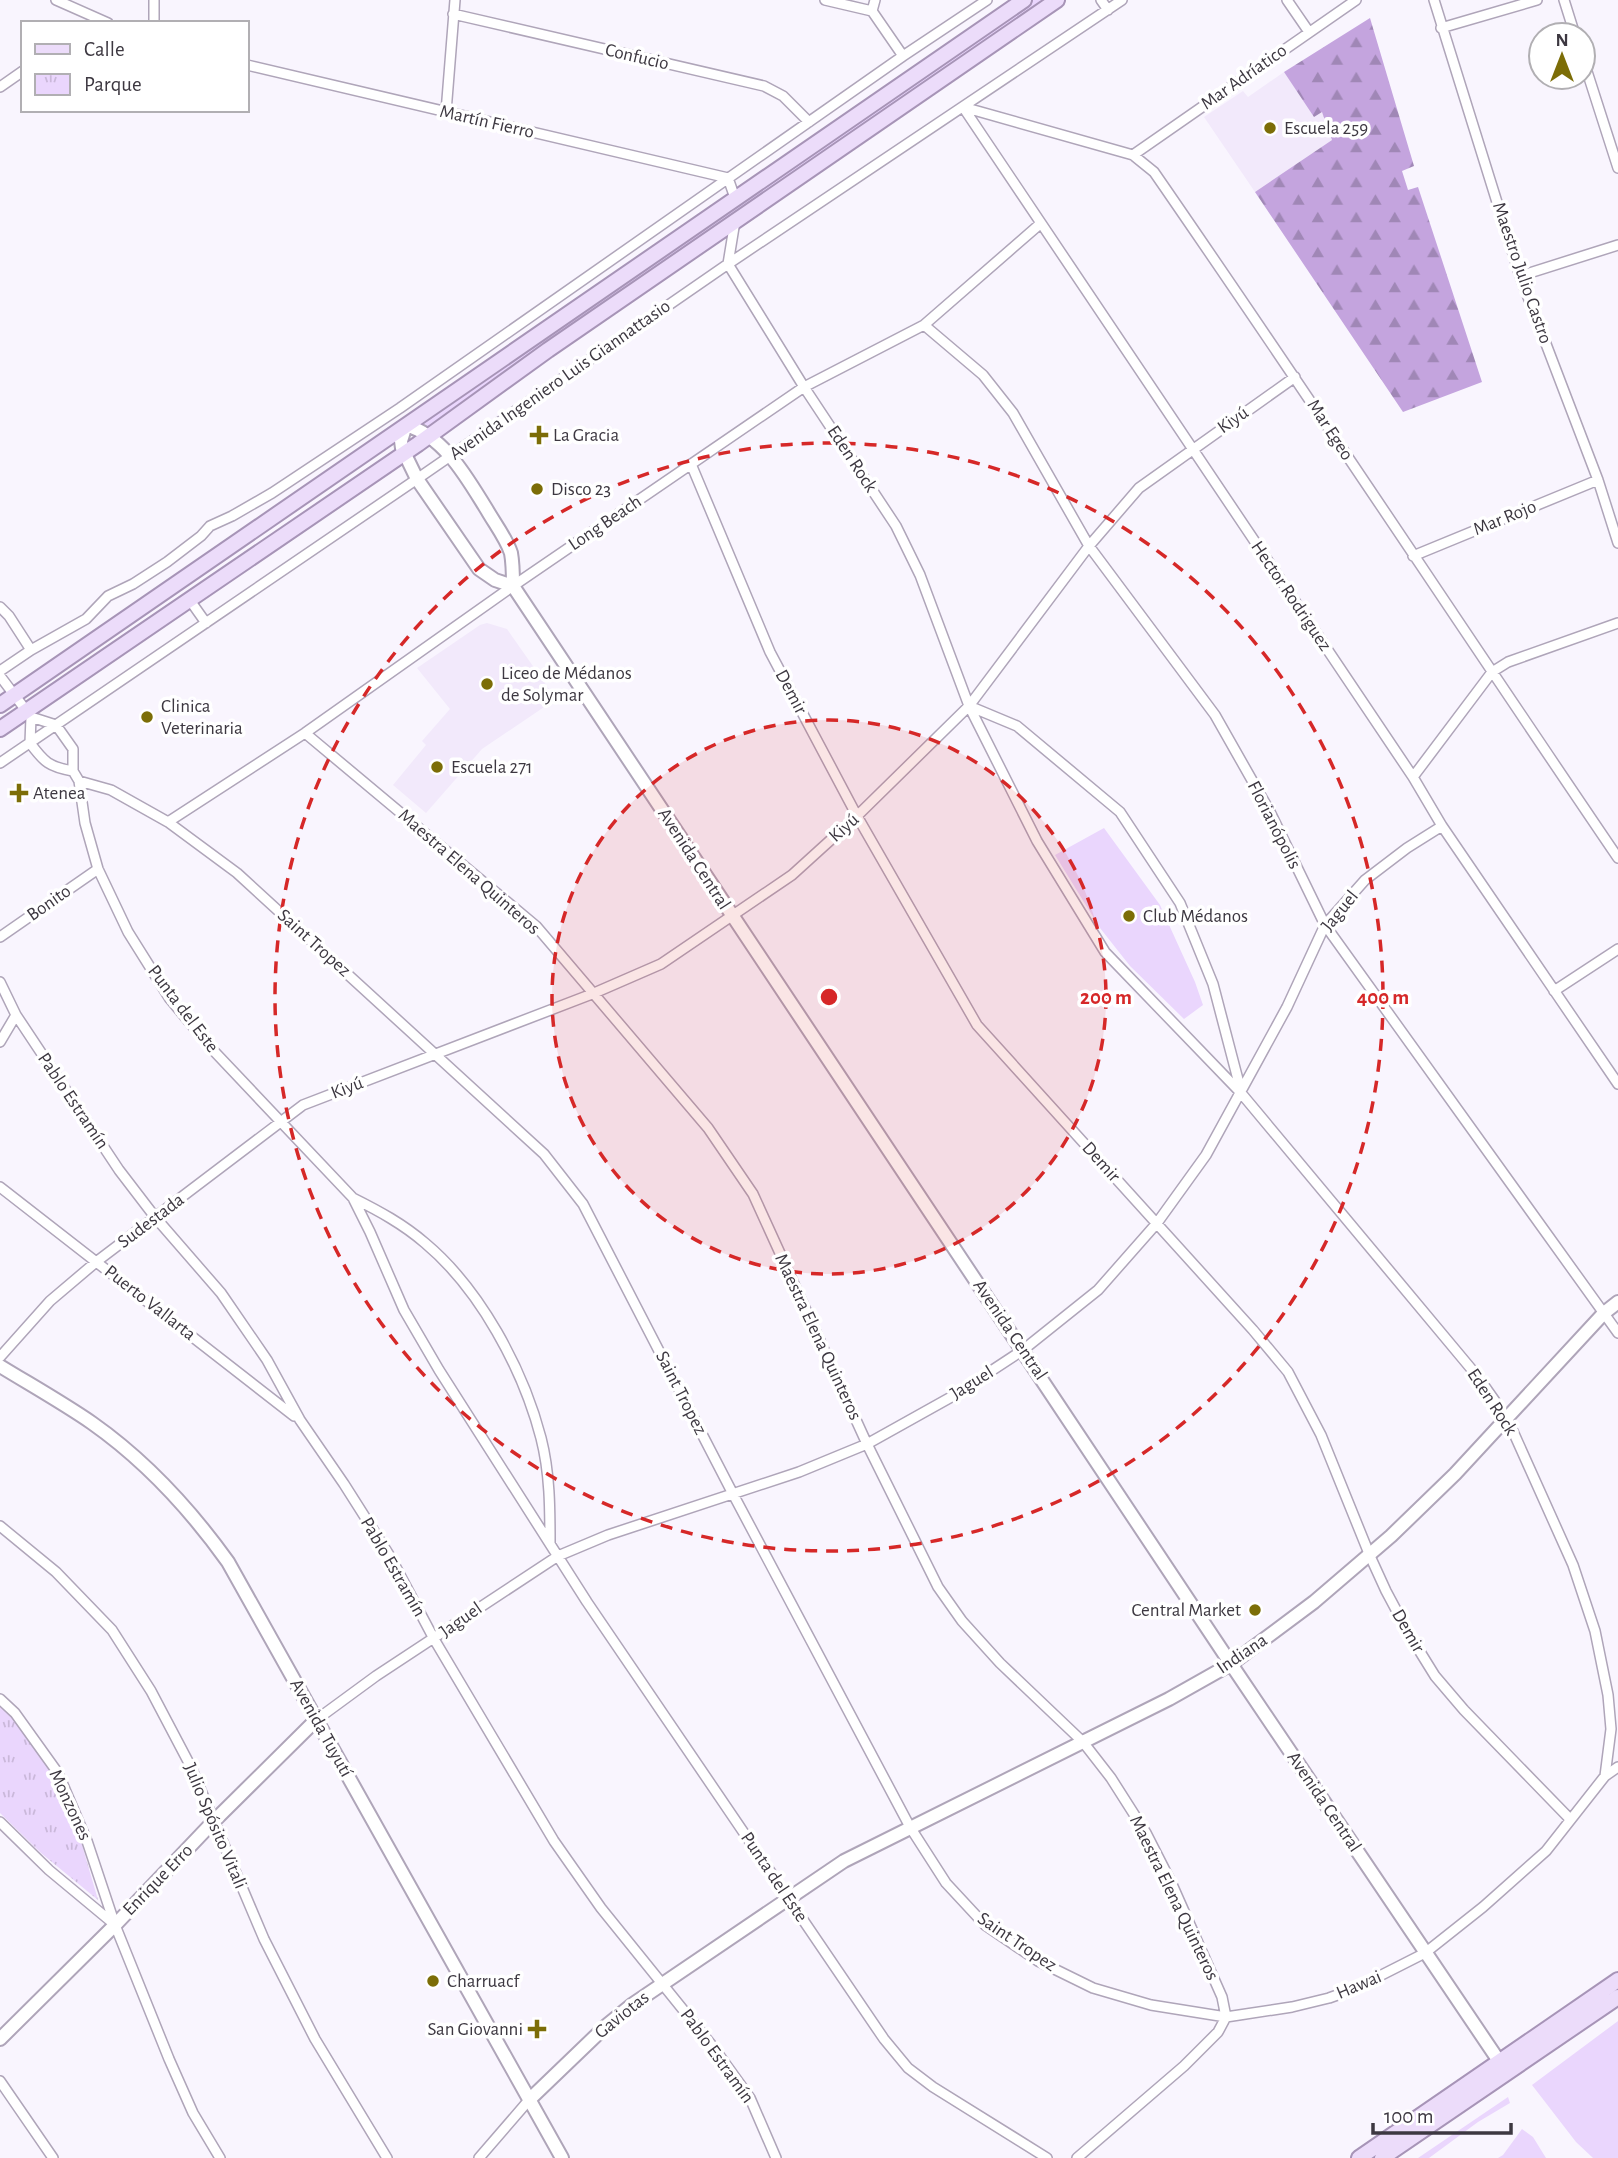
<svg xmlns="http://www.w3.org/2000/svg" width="1618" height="2158" font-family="'Alegreya Sans',sans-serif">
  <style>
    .built { fill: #f2e9fb }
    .green { fill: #ead6fd }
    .forest { fill: url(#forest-firs) }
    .park { fill: url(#park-tufts) }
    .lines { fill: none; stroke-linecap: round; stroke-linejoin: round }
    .street-casing { stroke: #afa5b9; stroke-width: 12 }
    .secondary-casing { stroke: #afa5b9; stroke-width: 16 }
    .primary-casing { stroke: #a794b7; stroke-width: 18 }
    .street { stroke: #fff; stroke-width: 9 }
    .secondary { stroke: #fff; stroke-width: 12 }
    .primary { stroke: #ecdcfa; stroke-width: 14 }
    .ring { fill: none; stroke: #d62828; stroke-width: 3.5; stroke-dasharray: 12 9 }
    .poi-dot { fill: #7c6d07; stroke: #fff; stroke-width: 2.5 }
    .labels { text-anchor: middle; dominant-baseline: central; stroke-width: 7; stroke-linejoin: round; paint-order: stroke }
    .street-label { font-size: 19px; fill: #3d3841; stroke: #fff }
    .poi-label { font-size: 19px; fill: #3d3841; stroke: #fff; text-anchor: start }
    .centre { fill: #d62828; stroke: #fff; stroke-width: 3.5 }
    .ring-label { font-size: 21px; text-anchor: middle; font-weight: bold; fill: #d62828; stroke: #fff; stroke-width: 7; stroke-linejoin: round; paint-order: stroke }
  </style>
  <defs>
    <pattern id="forest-firs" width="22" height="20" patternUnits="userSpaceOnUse" patternTransform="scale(1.75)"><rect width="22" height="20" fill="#c4a4de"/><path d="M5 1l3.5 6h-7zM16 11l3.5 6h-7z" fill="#a087b6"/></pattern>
    <pattern id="park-tufts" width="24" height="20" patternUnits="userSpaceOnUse" patternTransform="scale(1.75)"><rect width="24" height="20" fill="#ead6fd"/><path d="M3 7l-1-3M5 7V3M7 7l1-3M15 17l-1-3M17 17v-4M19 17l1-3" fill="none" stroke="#cab8da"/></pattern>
  </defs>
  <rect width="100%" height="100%" fill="#f9f5fe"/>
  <path class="built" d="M1284 72 1314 116 1322 111 1332 140 1255 192 1204 117 1243 91 1248 97Z
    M487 623 507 629 556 699 482 749 426 813 393 785 426 745 422 741 450 709 417 668 480 625Z"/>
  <path class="green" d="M1032 0H1048L422 432 417 424Z
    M1104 828 1160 905 1195 982 1203 1005 1184 1019 1130 966 1100 928 1055 855Z
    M1618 2021V2158H1593L1576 2142 1532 2085Z
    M1508 2097 1510 2103 1478 2122 1429 2158H1418Z
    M1522 2129 1533 2137 1546 2158H1498L1503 2155Z"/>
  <path class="forest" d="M1370 18 1414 166 1402 171 1408 190 1418 187 1482 382 1403 412 1255 192 1332 140 1322 112 1314 117 1284 72Z"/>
  <path class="park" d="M0 1703 13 1716 56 1774 78 1831 98 1900 41 1853 0 1813Z"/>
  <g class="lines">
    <g class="street-casing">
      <path id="street" d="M56 0 108 23
        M154 0V23
        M825 0 872 11 903 56
        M1101 0 1108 10
        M1287 0 1309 32
        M1434 0 1520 276 1598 480 1618 543
        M1564 0 1575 35
        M872 11 875 0
        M453 14 764 86 783 96 809 122
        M1441 28 1537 0
        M1583 59 1618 168
        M247 65 728 178
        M0 87 23 71
        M963 107 1413 777 1442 826 1618 1084
        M963 107 1133 155 1154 172C1311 399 1463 630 1618 858
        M446 112 455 0
        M1133 155 1356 0
        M728 178 735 198
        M735 221 728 264 804 387 896 526 920 575 969 706 1037 841 1105 952 1241 1093 1478 1377 1507 1418 1573 1565 1595 1631 1608 1695 1611 1729 1605 1776
        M1520 276 1618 245
        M924 325 983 375 1013 413 1089 546 1215 715 1270 812 1325 925 1618 1333
        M691 464 770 652 857 816 977 1025 1253 1330 1288 1372 1321 1435 1370 1556 1386 1591 1409 1634 1435 1676 1464 1710 1570 1819
        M1413 556 1598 480
        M189 599 206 623
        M0 607 9 616 31 650
        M0 671 31 650 86 619 108 596 133 584 167 562 201 536 210 526 232 516 272 493 400 408 903 56 987 0
        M0 676 31 717 56 725 73 749V771
        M969 706 1017 726 1120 812 1180 903 1213 984 1241 1091
        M31 717 30 743C44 762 49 767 73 771L79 781 85 823 98 869 128 932 170 999 211 1048 353 1198 370 1232 404 1310 439 1370 587 1602 884 2039 908 2068 933 2087 1047 2158
        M305 733 536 926 708 1128 753 1194 867 1444 938 1587 962 1621 1000 1663 1083 1742 1111 1778 1146 1833 1171 1882 1222 1997 1226 2017
        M0 763 417 479 728 264 1122 0
        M1413 777 1492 672 1508 662 1618 623
        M79 781 111 790 168 822 237 873 544 1154 583 1204 733 1494 910 1827 946 1883 985 1925 1038 1961 1093 1988 1151 2005 1226 2017 1292 2007 1329 1998 1354 1989 1425 1953 1483 1907 1546 1851 1605 1776 1618 1767
        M168 822 305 733 513 586 804 387 924 325 1040 224
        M0 937 98 869
        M0 982 16 1015 119 1170 155 1217 221 1293 267 1360 300 1420 344 1484 391 1558 434 1639 554 1841 601 1908 714 2048 750 2098 776 2158
        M1554 991 1618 949
        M0 1042 16 1015
        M0 1187 294 1416
        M353 1198C379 1211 403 1224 425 1243 480 1289 523 1369 541 1438 550 1473 550 1509 550 1544
        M0 1357 50 1301 96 1262 303 1105 592 994 661 964 792 875 857 816 969 706 1089 546 1139 488 1295 377
        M0 1526 56 1572 112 1630 151 1691 191 1767 264 1939 315 2039 387 2158
        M0 1699 15 1713 58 1773 87 1841 115 1925 169 2059 193 2113 220 2158
        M316 1720 376 1676 558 1556 608 1535 799 1472 867 1444 953 1396 1023 1350 1098 1290 1157 1223 1206 1155 1287 1007 1325 925 1365 880 1407 848 1442 826
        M0 1822 49 1870 114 1924
        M0 2081 53 2158
        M479 2158 529 2100
        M1077 2158 1184 2066 1218 2032 1226 2017"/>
    </g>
    <g class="secondary-casing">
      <path id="secondary" d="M513 586 495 580 479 569 417 479 402 448 401 441 406 425C445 437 467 478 487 510 495 524 506 538 511 553 513 564 513 575 513 586L1231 1664 1505 2070
        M0 1366C31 1385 63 1403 92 1423 146 1461 190 1509 228 1562L562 2158
        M0 2039 115 1925 213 1822 316 1720
        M529 2100 606 2026 633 2004 844 1861 1169 1699 1231 1664 1314 1602 1391 1536 1455 1474 1604 1313 1618 1302"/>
    </g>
    <g class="primary-casing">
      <path id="primary" d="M0 705 1024 0
        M0 729 418 444 548 350 1057 0
        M1359 2158 1618 1980
        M1382 2158 1618 1997"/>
    </g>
    <use href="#street" class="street"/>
    <use href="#secondary" class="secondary"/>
    <use href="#primary" class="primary"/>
  </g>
  <circle cx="829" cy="997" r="277" fill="#d62828" fill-opacity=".12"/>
  <g class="ring">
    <circle cx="829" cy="997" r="277"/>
    <circle cx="829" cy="997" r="554"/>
  </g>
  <g class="poi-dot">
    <circle cx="1270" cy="128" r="7"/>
    <path d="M535.5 424.5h7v7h7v7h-7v7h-7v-7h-7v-7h7z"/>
    <circle cx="537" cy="489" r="7"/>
    <circle cx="487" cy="684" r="7"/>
    <circle cx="147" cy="717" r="7"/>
    <circle cx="437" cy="767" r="7"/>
    <path d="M15.5 782.5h7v7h7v7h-7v7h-7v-7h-7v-7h7z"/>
    <circle cx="1129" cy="916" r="7"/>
    <circle cx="1255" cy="1610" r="7"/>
    <circle cx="433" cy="1981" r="7"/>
    <path d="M533.5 2018.5h7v7h7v7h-7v7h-7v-7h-7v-7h7z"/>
  </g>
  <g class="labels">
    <g class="street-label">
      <text transform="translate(637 57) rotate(13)">Confucio</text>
      <text transform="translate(1244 77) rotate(-35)">Mar Adríatico</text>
      <text transform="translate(487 122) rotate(13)">Martín Fierro</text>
      <text transform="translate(1522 273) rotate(71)">Maestro Julio Castro</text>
      <text transform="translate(560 380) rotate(-35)">Avenida Ingeniero Luis Giannattasio</text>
      <text transform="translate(1233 420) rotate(-35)">Kiyú</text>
      <text transform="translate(1330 430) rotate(57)">Mar Egeo</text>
      <text transform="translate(852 459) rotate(57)">Eden Rock</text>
      <text transform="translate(1505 518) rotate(-22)">Mar Rojo</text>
      <text transform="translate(605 523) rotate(-34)">Long Beach</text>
      <text transform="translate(1291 596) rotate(56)">Hector Rodriguez</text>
      <text transform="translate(791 692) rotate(62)">Demir</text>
      <text transform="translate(1274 825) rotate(63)">Florianópolis</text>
      <text transform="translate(844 828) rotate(-42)">Kiyú</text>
      <text transform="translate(694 859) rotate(57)">Avenida Central</text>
      <text transform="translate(469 872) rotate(41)">Maestra Elena Quinteros</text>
      <text transform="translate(49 903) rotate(-35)">Bonito</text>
      <text transform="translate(1340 911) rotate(-51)">Jaguel</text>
      <text transform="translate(314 943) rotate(42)">Saint Tropez</text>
      <text transform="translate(183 1009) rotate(53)">Punta del Este</text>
      <text transform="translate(347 1088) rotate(-21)">Kiyú</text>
      <text transform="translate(73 1101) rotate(56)">Pablo Estramín</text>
      <text transform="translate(1101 1162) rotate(48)">Demir</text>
      <text transform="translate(151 1221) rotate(-37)">Sudestada</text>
      <text transform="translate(150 1303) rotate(38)">Puerto Vallarta</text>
      <text transform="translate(1010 1330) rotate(56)">Avenida Central</text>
      <text transform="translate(818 1337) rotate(65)">Maestra Elena Quinteros</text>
      <text transform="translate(972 1383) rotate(-32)">Jaguel</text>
      <text transform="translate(681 1393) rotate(63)">Saint Tropez</text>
      <text transform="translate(1492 1402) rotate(57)">Eden Rock</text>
      <text transform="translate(393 1567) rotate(60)">Pablo Estramín</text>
      <text transform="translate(461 1620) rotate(-35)">Jaguel</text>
      <text transform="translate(1408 1631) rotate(60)">Demir</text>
      <text transform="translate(1242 1654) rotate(-34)">Indiana</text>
      <text transform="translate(321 1728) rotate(61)">Avenida Tuyutí</text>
      <text transform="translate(1324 1802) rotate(56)">Avenida Central</text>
      <text transform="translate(70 1805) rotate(65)">Monzones</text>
      <text transform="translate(215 1826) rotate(67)">Julio Spósito Vitali</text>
      <text transform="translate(774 1877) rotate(56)">Punta del Este</text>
      <text transform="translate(158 1880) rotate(-46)">Enrique Erro</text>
      <text transform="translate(1174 1898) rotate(64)">Maestra Elena Quinteros</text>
      <text transform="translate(1017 1942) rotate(34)">Saint Tropez</text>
      <text transform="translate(1359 1985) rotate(-23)">Hawai</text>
      <text transform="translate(622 2015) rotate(-39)">Gaviotas</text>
      <text transform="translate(717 2056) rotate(54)">Pablo Estramín</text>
    </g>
    <g class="poi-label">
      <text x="1284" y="128">Escuela 259</text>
      <text x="553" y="435">La Gracia</text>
      <text x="551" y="489">Disco 23</text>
      <text x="501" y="673">Liceo de Médanos<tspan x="501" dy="22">de Solymar</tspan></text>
      <text x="161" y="706">Clinica<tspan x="161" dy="22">Veterinaria</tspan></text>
      <text x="451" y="767">Escuela 271</text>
      <text x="33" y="793">Atenea</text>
      <text x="1143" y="916">Club Médanos</text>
      <text x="1241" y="1610" text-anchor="end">Central Market</text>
      <text x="447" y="1981">Charruacf</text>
      <text x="523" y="2029" text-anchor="end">San Giovanni</text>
    </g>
  </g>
  <circle cx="829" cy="997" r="10" class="centre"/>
  <g class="ring-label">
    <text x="1106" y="1004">200 m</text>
    <text x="1383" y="1004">400 m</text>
  </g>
  <rect x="21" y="21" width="228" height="91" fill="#ffffff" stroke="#b1afb3" stroke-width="2"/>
  <rect x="35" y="44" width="35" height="10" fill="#ecdcfa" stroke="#b1afb3" stroke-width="2"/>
  <text x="84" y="56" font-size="21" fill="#3d3841">Calle</text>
  <rect x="35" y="74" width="35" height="21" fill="url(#park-tufts)" stroke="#b1afb3" stroke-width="2"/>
  <text x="84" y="91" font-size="21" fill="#3d3841">Parque</text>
  <g transform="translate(1562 56)"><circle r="33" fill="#ffffff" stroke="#b1afb3" stroke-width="2"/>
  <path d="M0-5L12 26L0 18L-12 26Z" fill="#7c6d07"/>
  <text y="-10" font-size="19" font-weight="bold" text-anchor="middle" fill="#3d3841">N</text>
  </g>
  <path d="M1373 2123v10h138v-10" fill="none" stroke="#3d3841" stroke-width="3.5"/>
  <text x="1384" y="2123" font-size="21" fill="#3d3841" stroke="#ffffff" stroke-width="5" paint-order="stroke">100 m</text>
</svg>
